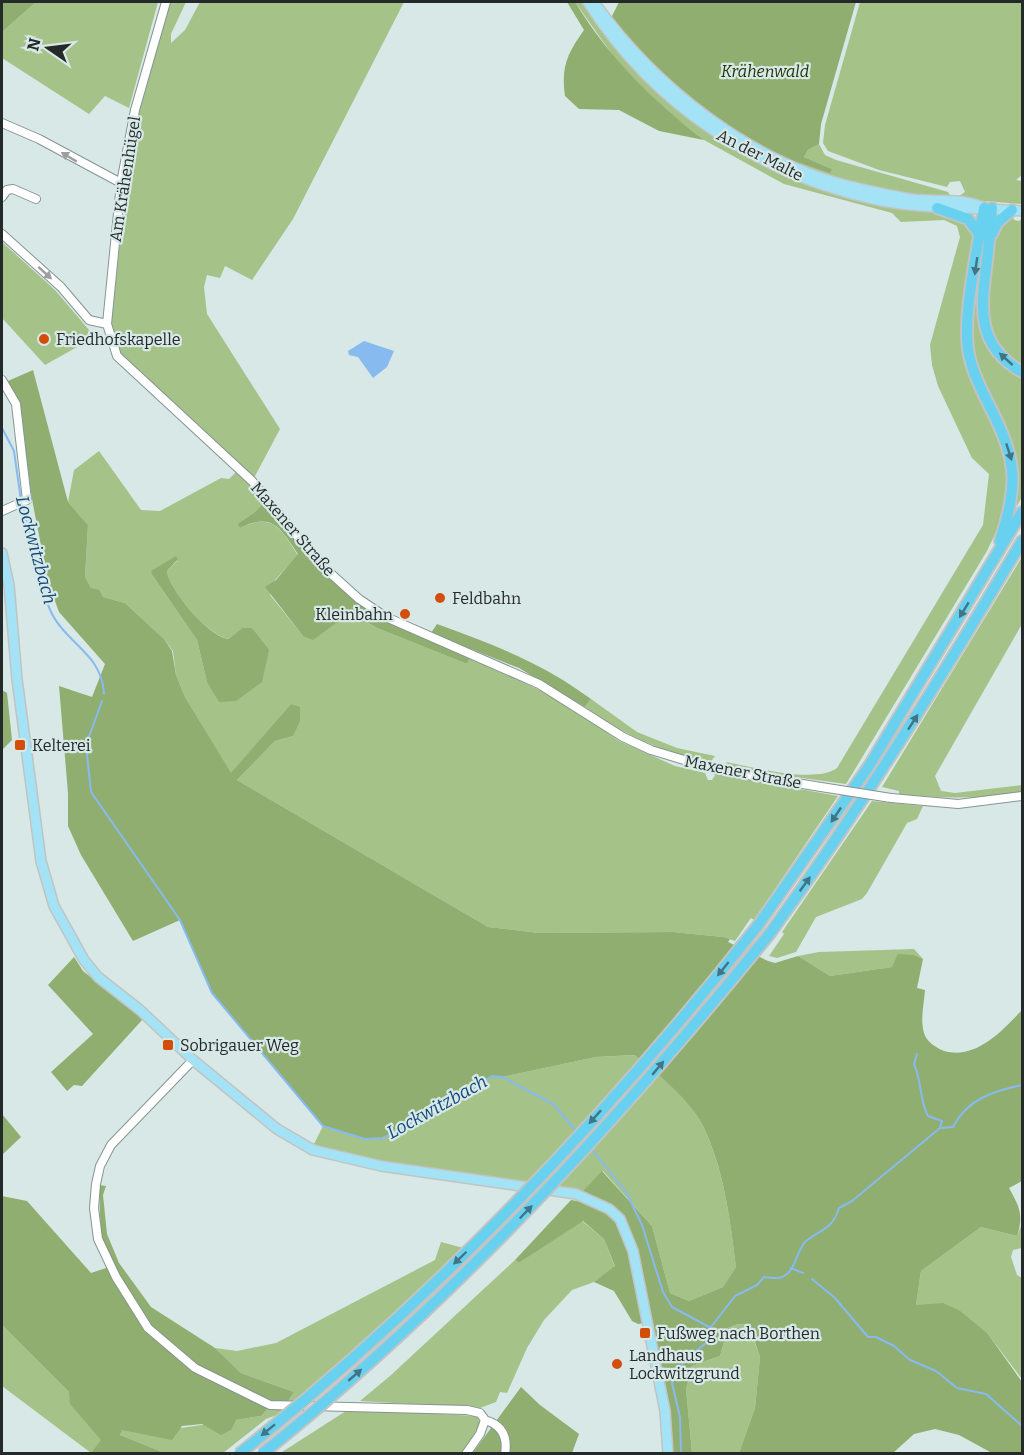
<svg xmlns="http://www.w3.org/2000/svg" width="1024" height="1455" font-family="Bitter,serif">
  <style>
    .green { fill: #a5c288; fill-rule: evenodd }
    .forest { fill: #8fae6f }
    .water { fill: #87bbef }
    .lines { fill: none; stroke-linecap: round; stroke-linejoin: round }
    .stream { stroke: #87bbef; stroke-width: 2 }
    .minor-casing { stroke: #859593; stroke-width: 10 }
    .major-casing { stroke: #c2c3c3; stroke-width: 12 }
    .highway-casing { stroke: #c2c3c3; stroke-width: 14 }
    .minor { stroke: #fff; stroke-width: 8 }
    .major { stroke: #a4e3f5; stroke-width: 9 }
    .highway { stroke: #67d1ef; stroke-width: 10 }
    .minor-bridge-casing { stroke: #859593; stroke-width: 10; stroke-linecap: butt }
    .highway-bridge-casing { stroke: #c2c3c3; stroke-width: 14; stroke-linecap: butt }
    .minor-bridge { stroke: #fff; stroke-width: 8 }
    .highway-bridge { stroke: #67d1ef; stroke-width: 10 }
    .oneway { fill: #9c9f9f }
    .oneway2 { fill: #427583 }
    .poi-dot { fill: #d34e0b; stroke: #d7e8e7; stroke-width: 2 }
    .labels { text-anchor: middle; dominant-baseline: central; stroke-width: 4.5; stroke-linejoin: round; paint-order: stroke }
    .park-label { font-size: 16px; font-style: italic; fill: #203405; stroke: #d7e8e7 }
    .street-label { font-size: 16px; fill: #242a2a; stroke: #d7e8e7 }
    .poi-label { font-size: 16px; fill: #242a2a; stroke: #d7e8e7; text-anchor: start }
    .water-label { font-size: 18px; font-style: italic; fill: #104979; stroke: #d7e8e7 }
  </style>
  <rect width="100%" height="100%" fill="#d7e8e7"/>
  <path class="green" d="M36 2H158L129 108 105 96 89 114 2 58V32Z
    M170 2H186L171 34V43L185 30 200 2H404L293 219 252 280 225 266 220 278 207 275 204 287 207 314 280 429 254 478 138 372 119 351 111 327 130 146Z
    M575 2H581C647 98 740 171 855 199 889 208 929 207 962 218L976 236 964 336 1001 437 1009 471 1003 517 987 551 846 784 728 768 726 762C752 767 816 784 837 768L983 525 989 474 972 458 938 386 932 365 930 345 960 237 957 226 944 220 901 222 892 213 784 184 704 140 659 105 619 64Z
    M860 2H1022V175L1016 180 1022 181V204L959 199V196L965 192 960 181 950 182 947 187 879 170 828 151 823 143 825 125Z
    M819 144 825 155 836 160 948 192 950 196 948 200 881 191 797 166 800 163 832 169 804 157 808 150Z
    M1013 217 1014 220 1019 221 1022 218V367C1013 360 1001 352 995 341 981 313 985 242 1006 219Z
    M984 231H986C979 289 961 343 1022 378V497L1017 506V472L973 356 972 325Z
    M2 242 55 290 95 337 45 365 2 318Z
    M99 451 141 510 160 511 221 478 229 479 236 472 265 501 255 512 237 524 240 528C274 512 280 529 298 555L275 580 270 595 303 636 344 617 355 615 377 628 467 664 470 658 559 699 619 741 675 766 705 773 708 780H712L716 774 838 796 754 920 751 918 735 941 723 937 673 932 539 933 488 927 237 780 275 741 293 736 291 704 231 774 185 697 176 675 173 651 164 639 125 603 103 597 91 588 85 577 88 525 68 502 74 470ZM178 560 167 571C169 590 210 638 230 639L242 628 207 682 197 640 153 576Z
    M1022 557V624L935 776 941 791 955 793 1022 785V792C980 799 942 799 899 794V791L882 787Z
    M591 699 637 732 677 748 715 756 709 764C658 749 629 738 585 707Z
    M872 801 923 806 917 819 907 823 867 893 862 899 816 917 796 952 777 958 769 956 784 934 782 932Z
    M914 949 923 959 914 955 892 967 830 976 798 956 819 952Z
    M636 1055C656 1072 690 1101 702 1124 724 1169 730 1219 736 1267L723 1287 689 1301 670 1293 652 1226 603 1171 581 1193C493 1173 400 1174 314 1144L323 1126 365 1139 433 1113 492 1076 502 1077 596 1057Z
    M531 1193 486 1240 298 1404H286L294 1392 241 1373 215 1348 237 1351 276 1343 435 1260 441 1242 471 1250Z
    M582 1221 604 1239 615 1267 594 1282 572 1290 544 1320 527 1348 507 1393 500 1392 496 1402 480 1408 360 1401 390 1376 515 1260 519 1263Z
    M1022 1224V1248L1013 1250 1011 1257 1017 1275 1022 1278V1379L988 1334 916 1305 921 1271 981 1227 1017 1236Z
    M738 1324 748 1325 760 1357 755 1408 739 1453H692L686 1389 692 1366 720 1356 728 1328Z
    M2 1325 69 1392 102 1440 91 1453 2 1386Z
    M267 1408 290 1410 266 1419 223 1453H165L120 1435 122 1429 146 1433 236 1420 261 1416Z
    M349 1409 477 1416 480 1424 463 1453 279 1454Z"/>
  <path class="forest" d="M2 2H36L2 32Z
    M567 2H575C609 58 652 100 704 140L659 131 619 110 579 109 565 96C561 67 567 54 584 30Z
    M619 2H856L821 124 819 144 808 150 804 157 832 169 830 173 800 163 797 166 723 126 664 80 610 20Z
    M33 370 68 502 88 525 85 577 91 588 99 590 103 597 125 603 164 639 172 651 176 675 185 697 231 773 291 704 300 707V721L293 736 275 741 237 780 488 927 539 933 673 932 723 937 730 939 728 942 768 961 775 963 798 956 830 976 892 967 898 954 914 955 923 959 917 988 925 990C924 1004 920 1019 924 1033 926 1041 936 1048 944 1051 976 1060 1002 1031 1022 1010V1181L1009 1188C1019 1206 1024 1215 1017 1236L981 1227 921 1271 916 1305 943 1303 960 1311 988 1334 1022 1382V1453H992L959 1435 935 1429 914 1434 893 1453H739L755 1408 760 1357 749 1325 738 1324 728 1328 720 1356 692 1366 686 1389 692 1453H673L670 1409 639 1259 612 1206 581 1193 602 1171 652 1226 670 1293 689 1301 723 1287 736 1267C730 1219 724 1168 702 1124 690 1101 656 1072 635 1055L596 1057 502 1077 492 1076 433 1113 383 1138 365 1139 323 1126 212 993 180 920 133 941 81 855 68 826V793L59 686 92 697 105 664 59 612 48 582 32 499 19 403 8 381Z
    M265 501 357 601 375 617 470 658 467 664 377 628 355 615 344 617 313 640 303 636 265 587 276 580 298 554C280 528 273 512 240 528L237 524 255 512Z
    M176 556 178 559 167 571C169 590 210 638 229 639L242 628H252L269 650 262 682 236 701 219 702 207 682 197 640 153 576 151 571Z
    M437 624C494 645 541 662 591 699L585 707 519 668 431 633Z
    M2 690 7 693 12 740 2 750Z
    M74 957 83 971 143 1019 82 1086 74 1085 67 1091 51 1072 93 1034 48 985Z
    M2 1114 21 1137 2 1155Z
    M99 1185 106 1186 103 1195 107 1234 119 1263 151 1307 215 1348 241 1373 294 1392 286 1404 272 1403 261 1416 236 1420 231 1430 221 1435 202 1424 182 1426 172 1440 122 1430 120 1435 165 1453H91L101 1440 70 1404 69 1392 2 1325V1196L27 1201 91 1273 112 1266 101 1240Z
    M571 1200C583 1202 596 1205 606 1212 636 1235 637 1289 644 1323L638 1324 632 1321 614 1291 594 1282 615 1266 604 1239 583 1221 519 1263 515 1260Z
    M521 1387 540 1405 579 1434 572 1453 472 1454Z"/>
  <path class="water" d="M364 341 394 351 387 367 373 378 358 357 349 355 348 351Z"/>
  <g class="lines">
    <path class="stream" d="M2 428 14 451 21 501
      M22 506C33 538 38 586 52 614 68 645 102 654 104 694
      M102 701 86 745 91 792 180 920 212 993 323 1126 365 1139 383 1138 433 1113 492 1076 502 1077 553 1104 577 1132
      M917 1054 914 1064C922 1081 919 1099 928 1116L942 1121 940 1128
      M590 1147 626 1192 642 1225 663 1292 672 1307 711 1328 709 1341 684 1360 672 1383 680 1417 681 1454
      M791 1268 803 1273
      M812 1279 835 1298 868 1337H876L894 1346 910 1360 936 1371 957 1388 986 1394 1022 1426
      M711 1327 735 1296 757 1285 764 1277C773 1278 780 1280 787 1274 796 1267 797 1250 806 1241 821 1229 832 1230 839 1208L852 1201 940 1128 953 1127C967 1099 994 1091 1022 1085"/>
    <g class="minor-casing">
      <path id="minor" d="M166 2 135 110 121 183 107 324 117 356 252 481 319 563 359 599 386 617 539 684 623 737 651 750 717 770 821 787
        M2 123 39 139 121 183
        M2 197 7 190 13 189 36 199
        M2 234 61 287 89 320 107 324
        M2 380 16 404 27 500 2 511
        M891 798 958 804 1022 796
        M193 1060 111 1145 100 1166 96 1184 94 1208 98 1239 116 1277 148 1328 195 1368 270 1405 467 1410 480 1413 485 1420
        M485 1420C502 1425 508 1437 505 1454
        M466 1454 480 1434 485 1420"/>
    </g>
    <g class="major-casing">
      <path id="major" d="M588 2C653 105 762 177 882 201 929 210 975 207 1022 211
        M594 2C655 88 753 165 858 188 876 192 894 196 912 199 935 202 964 197 984 208
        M2 553 9 585 17 679 41 861 54 906 84 960 98 977 140 1010 193 1060 277 1129 313 1150 381 1166 576 1194 609 1209 620 1219 633 1251 665 1411 668 1454"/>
    </g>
    <g class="highway-casing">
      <path id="highway" d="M937 208 968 219 980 235
        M984 208C978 246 963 313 968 349 971 369 980 387 989 405 1017 460 1019 482 1000 541
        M992 208C990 226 989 243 987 260 981 307 975 345 1022 372
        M992 234 997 223 1012 210
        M759 924 869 766 1022 512
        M771 932C862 806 943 675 1022 541"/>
    </g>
    <use href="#minor" class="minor"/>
    <use href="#major" class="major"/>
    <use href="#highway" class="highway"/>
    <g class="minor-bridge-casing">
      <path id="minor-bridge" d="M821 787 891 798"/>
    </g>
    <g class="highway-bridge-casing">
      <path id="highway-bridge" d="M239 1454C433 1300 606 1118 759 924
        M262 1454C453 1301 618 1121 771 932"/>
    </g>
    <use href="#minor-bridge" class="minor-bridge"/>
    <use href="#highway-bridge" class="highway-bridge"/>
  </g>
  <defs><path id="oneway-solid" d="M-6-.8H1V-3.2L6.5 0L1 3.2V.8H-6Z" transform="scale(1.5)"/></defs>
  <g class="oneway">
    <use href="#oneway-solid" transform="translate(69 157) rotate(-149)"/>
    <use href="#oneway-solid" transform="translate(45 273) rotate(42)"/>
  </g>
  <g class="oneway2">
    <use href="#oneway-solid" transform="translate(976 266) rotate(98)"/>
    <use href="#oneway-solid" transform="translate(1006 359) rotate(-138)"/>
    <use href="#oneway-solid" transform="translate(1009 452) rotate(72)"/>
    <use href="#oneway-solid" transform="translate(964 610) rotate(121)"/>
    <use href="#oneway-solid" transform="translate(913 722) rotate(-57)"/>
    <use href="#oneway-solid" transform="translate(836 815) rotate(124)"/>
    <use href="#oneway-solid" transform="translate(805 884) rotate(-54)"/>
    <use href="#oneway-solid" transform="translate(723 969) rotate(129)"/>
    <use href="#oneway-solid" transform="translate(658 1068) rotate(-50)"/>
    <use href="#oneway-solid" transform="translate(595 1117) rotate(132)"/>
    <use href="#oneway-solid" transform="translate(526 1212) rotate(-46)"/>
    <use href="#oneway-solid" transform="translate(460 1258) rotate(136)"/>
    <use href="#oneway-solid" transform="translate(355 1375) rotate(-41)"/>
    <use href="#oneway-solid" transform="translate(268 1430) rotate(141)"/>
  </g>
  <g class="poi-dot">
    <circle cx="44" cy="339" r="6"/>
    <circle cx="440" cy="598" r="6"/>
    <circle cx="405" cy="614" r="6"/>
    <rect x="14" y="739" width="12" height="12" rx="3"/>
    <rect x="162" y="1039" width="12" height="12" rx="3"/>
    <rect x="639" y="1327" width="12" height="12" rx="3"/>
    <circle cx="617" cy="1364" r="6"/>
  </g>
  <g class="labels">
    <g class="park-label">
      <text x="765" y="71">Krähenwald</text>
    </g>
    <g class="street-label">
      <text transform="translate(760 155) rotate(27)">An der Malte</text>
      <text transform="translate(125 179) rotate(-81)">Am Krähenhügel</text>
      <text transform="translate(293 529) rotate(49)">Maxener Straße</text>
      <text transform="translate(743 772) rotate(11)">Maxener Straße</text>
    </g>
    <g class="poi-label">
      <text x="56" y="339">Friedhofskapelle</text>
      <text x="452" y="598">Feldbahn</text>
      <text x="393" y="614" text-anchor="end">Kleinbahn</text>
      <text x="32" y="745">Kelterei</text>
      <text x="180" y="1045">Sobrigauer Weg</text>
      <text x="657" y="1333">Fußweg nach Borthen</text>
      <text x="629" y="1355">Landhaus<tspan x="629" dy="18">Lockwitzgrund</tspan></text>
    </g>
    <g class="water-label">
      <text transform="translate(36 550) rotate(75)">Lockwitzbach</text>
      <text transform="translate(437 1107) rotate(-29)">Lockwitzbach</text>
    </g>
  </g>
  <rect width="1024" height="1455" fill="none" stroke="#242a2a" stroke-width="6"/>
  <g transform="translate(48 48) rotate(284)" stroke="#d7e8e7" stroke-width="4.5" paint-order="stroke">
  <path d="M0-4.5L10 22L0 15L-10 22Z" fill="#242a2a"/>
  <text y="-9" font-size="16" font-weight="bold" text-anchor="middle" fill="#242a2a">N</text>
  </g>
</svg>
